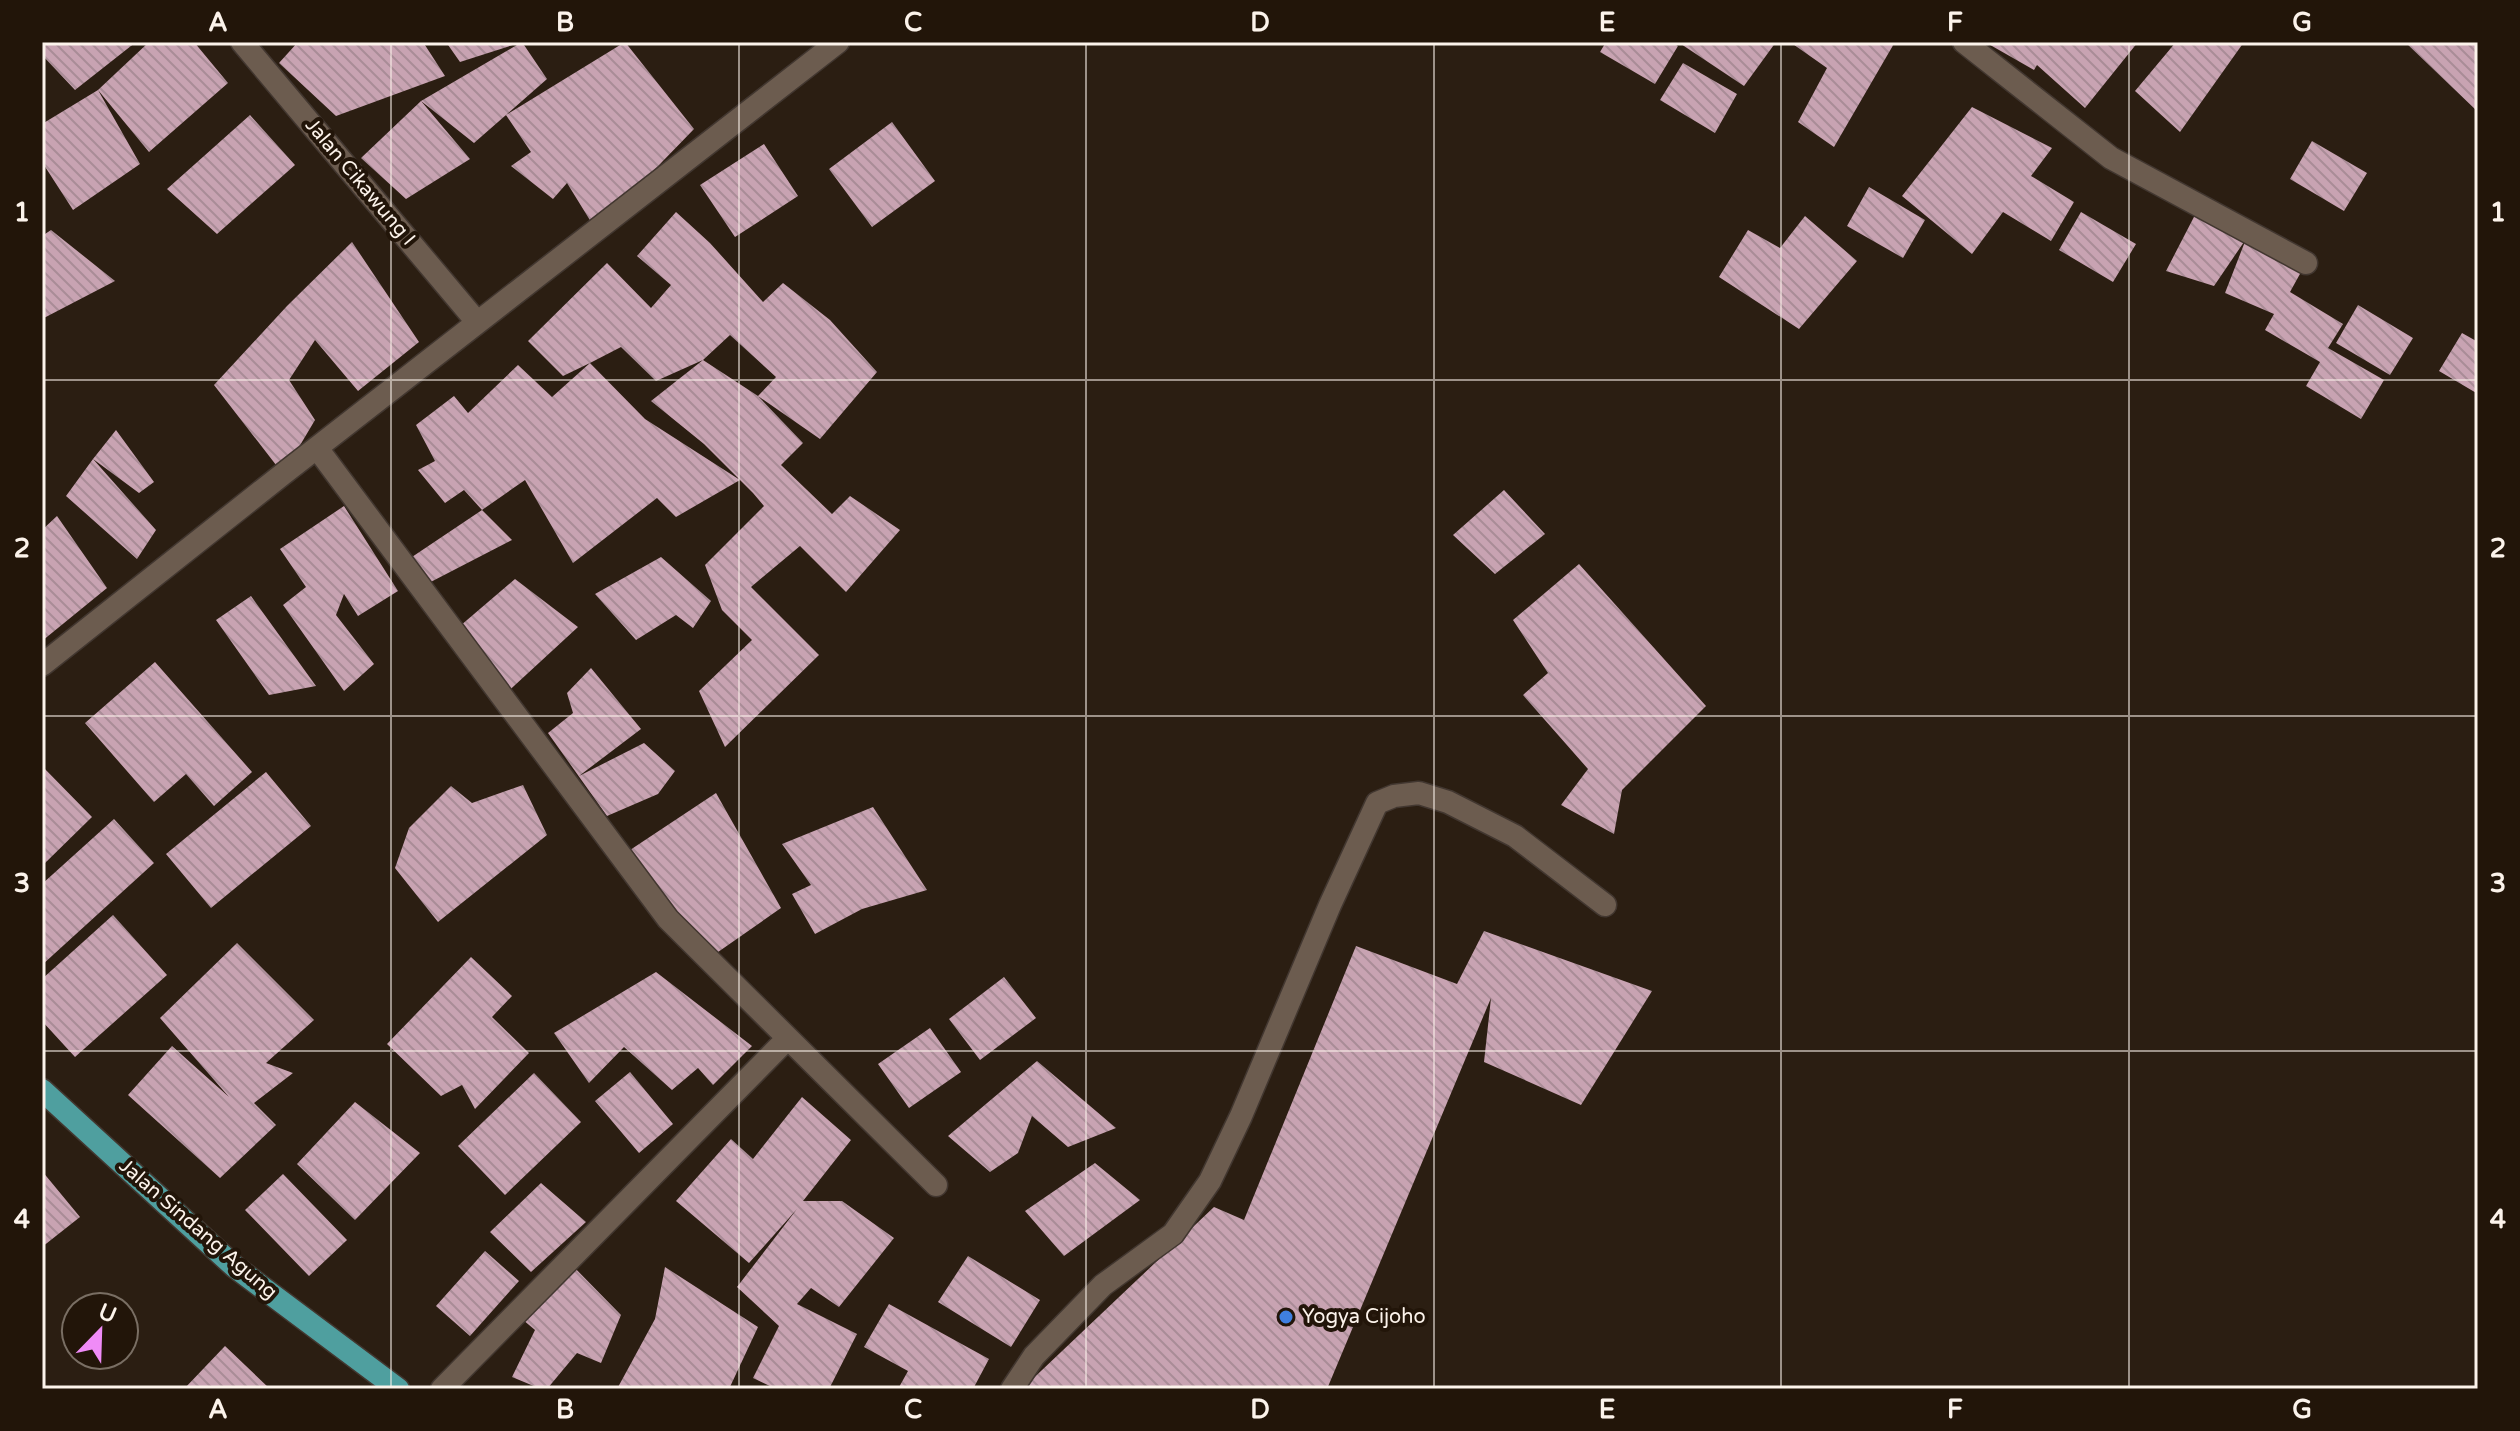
<svg xmlns="http://www.w3.org/2000/svg" width="2520" height="1431" font-family="'Varela Round',sans-serif">
  <style>
    .building { fill: url(#building-back-hatch); fill-rule: evenodd }
    .lines { fill: none; stroke-linecap: round; stroke-linejoin: round }
    .service-casing { stroke: #423730; stroke-width: 25 }
    .minor-casing { stroke: #423730; stroke-width: 25 }
    .primary-casing { stroke: #423730; stroke-width: 25 }
    .service { stroke: #6c5c4f; stroke-width: 22 }
    .minor { stroke: #6c5c4f; stroke-width: 22 }
    .primary { stroke: #4f9f9f; stroke-width: 22 }
    .grid { fill: none; stroke: #fcf3eb; stroke-width: 2; stroke-opacity: 0.55 }
    .shop-dot { fill: #3f7fe0; stroke: #221509; stroke-width: 3 }
    .labels { text-anchor: middle; dominant-baseline: central; stroke-width: 8; stroke-linejoin: round; paint-order: stroke }
    .street-label { font-size: 20px; fill: #fcf3eb; stroke: #221509 }
    .poi-label { font-size: 20px; fill: #fcf3eb; stroke: #221509; text-anchor: start }
    .neatline { fill: none; stroke: #fcf3eb; stroke-width: 3 }
    .grid-label { font-size: 26px; text-anchor: middle; font-weight: bold; fill: #fcf3eb }
  </style>
  <defs>
    <pattern id="building-back-hatch" width="6" height="6" patternUnits="userSpaceOnUse" patternTransform="scale(2)"><rect width="6" height="6" fill="#c8a3b2"/><path d="M-1 5l2 2M0 0l6 6M5-1l2 2" fill="none" stroke="#a98c97"/></pattern>
  </defs>
  <rect width="100%" height="100%" fill="#2b1e12"/>
  <path class="building" d="M42 42H136L75 90 42 55Z
    M149 42H194L228 83 149 152 98 90 140 164 73 210 42 162V124L98 90Z
    M298 42H423L445 76 336 116 279 63Z
    M446 42H519V43L460 62Z
    M522 42 547 79 474 143 421 101Z
    M625 42 694 129 596 230 567 183 553 199 511 166 531 152 506 115Z
    M1606 42H1672L1678 46 1655 84 1600 52Z
    M1678 42H1776L1744 86Z
    M1790 42H1895L1834 147 1798 122 1827 68Z
    M1985 42H2138L2085 108 2037 65 2034 70Z
    M2176 42H2244L2180 132 2135 91Z
    M2405 42H2478V112Z
    M1683 63 1737 94 1715 133 1660 100Z
    M421 101 470 159 406 199 361 158Z
    M1972 107 2052 148 2031 176 2074 202 2051 241 2003 212 1972 254 1902 196Z
    M250 115 295 165 217 234 167 189Z
    M892 122 935 181 872 227 829 169Z
    M2312 141 2367 173 2344 211 2290 179Z
    M764 144 798 196 735 237 700 185Z
    M1869 187 1925 220 1903 258 1847 226Z
    M676 212 710 243 763 302 783 283 830 320 877 372 820 439 758 396 803 443 781 465 832 514 850 496 900 530 846 592 800 546 751 587 819 655 725 747 699 691 752 640 722 610 705 565 764 506 753 493 704 444 651 401 703 360 656 381 621 347 590 363 645 419 740 480 676 517 657 498 573 563 525 480 482 510 464 490 445 503 418 470 435 461 416 425 454 396 468 413 518 365 552 397 590 363 563 376 528 341 607 263 651 308 671 285 637 256ZM730 335 776 377 758 396 703 360Z
    M2081 212 2136 244 2113 282 2059 250Z
    M2196 213 2246 239 2214 286 2166 271Z
    M1805 216 1857 261 1799 329 1719 277 1748 230 1780 248Z
    M51 230 115 281 42 319V236Z
    M2246 239 2306 263 2290 292 2343 324 2328 348 2384 380 2361 419 2306 386 2320 362 2265 330 2274 314 2225 293Z
    M352 242 419 342 358 391 315 340 289 380 315 420 283 474 214 385 287 306Z
    M2358 305 2413 338 2390 375 2336 343Z
    M2462 333 2478 342V394L2439 371Z
    M116 430 154 482 139 493 93 459Z
    M93 459 156 530 137 559 66 496Z
    M1504 490 1545 534 1495 574 1453 535Z
    M344 506 398 591 358 616 344 594 336 615 374 664 344 691 283 605 306 587 280 549Z
    M482 510 512 540 421 587 403 563Z
    M57 516 107 588 42 641V530Z
    M661 557 711 601 693 628 676 615 636 640 595 594Z
    M1579 564 1706 706 1622 790 1614 834 1561 805 1588 769 1523 695 1548 673 1513 620Z
    M515 579 578 627 502 697 453 632Z
    M251 596 316 686 269 695 216 620Z
    M155 662 252 772 214 806 186 774 154 802 85 723Z
    M591 668 641 729 579 776 644 743 675 771 658 794 607 816 548 733 573 713 567 693Z
    M42 766 92 817 42 866Z
    M266 772 311 826 211 908 166 854Z
    M523 785 547 835 438 922 395 868 409 828 451 786 472 803Z
    M716 793 781 908 708 959 621 856Z
    M873 807 927 890 862 909 815 934 792 894 811 885 782 844Z
    M114 819 154 863 42 965V884Z
    M113 915 167 975 75 1057 42 1021V979Z
    M1484 931 1652 991 1581 1105 1484 1062 1491 998 1327 1389H1022L1214 1207 1244 1220 1356 946 1457 984Z
    M237 943 314 1020 266 1063 293 1073 254 1103 276 1125 220 1178 128 1095 172 1046 229 1097 160 1018Z
    M471 957 512 996 492 1017 529 1053 475 1109 462 1085 441 1096 387 1044Z
    M656 972 752 1046 713 1085 698 1068 672 1090 624 1047 589 1083 554 1033Z
    M1004 977 1036 1018 980 1060 949 1019Z
    M930 1028 961 1072 909 1108 878 1064Z
    M1037 1061 1116 1128 1068 1147 1032 1116 1018 1153 990 1172 948 1136Z
    M630 1072 673 1124 639 1153 595 1101Z
    M534 1073 581 1122 505 1195 458 1146Z
    M802 1097 851 1140 803 1201H842L894 1238 839 1307 811 1288 797 1304 857 1334 829 1389H776L753 1378 779 1326 737 1287 797 1209 749 1263 676 1201 731 1139 753 1159Z
    M355 1102 420 1153 355 1220 297 1164Z
    M1095 1163 1140 1200 1064 1256 1025 1211Z
    M42 1171 80 1217 42 1247Z
    M283 1174 347 1240 309 1276 245 1210Z
    M541 1183 586 1222 531 1272 490 1232Z
    M485 1251 519 1281 470 1336 436 1306Z
    M968 1256 1040 1300 1011 1347 938 1302Z
    M568 1261 621 1315 601 1363 577 1353 547 1389H541L512 1377 535 1330 516 1314Z
    M665 1267 758 1327 729 1389H617L655 1319Z
    M889 1304 989 1359 973 1389H898L908 1371 864 1347Z
    M225 1346 270 1389H184Z"/>
  <g class="lines">
    <g class="service-casing">
      <path id="service" d="M1012 1389 1034 1356 1103 1285 1173 1234 1210 1181 1241 1116 1330 905 1377 803 1394 796 1419 793 1448 802 1515 836 1605 905"/>
    </g>
    <g class="minor-casing">
      <path id="minor" d="M242 42 477 322
        M1964 42 2111 158 2306 263
        M317 448 668 919 936 1185
        M42 665 283 474 838 42
        M442 1389 787 1039"/>
    </g>
    <g class="primary-casing">
      <path id="primary" d="M42 1090 235 1267 398 1389"/>
    </g>
    <use href="#service" class="service"/>
    <use href="#minor" class="minor"/>
    <use href="#primary" class="primary"/>
  </g>
  <path class="grid" d="M391 42V1389M739 42V1389M1086 42V1389M1434 42V1389M1781 42V1389M2129 42V1389M42 380H2478M42 716H2478M42 1051H2478"/>
  <circle class="shop-dot" cx="1286" cy="1317" r="8"/>
  <g class="labels">
    <g class="street-label">
      <text transform="translate(360 182) rotate(50)">Jalan Cikawung I</text>
      <text transform="translate(198 1229) rotate(41)">Jalan Sindang Agung</text>
    </g>
    <g class="poi-label">
      <text x="1302" y="1317">Yogya Cijoho</text>
    </g>
  </g>
  <rect width="2520" height="1431" fill="none" stroke="#221509" stroke-width="88"/>
  <g transform="translate(100 1331) rotate(23)"><circle r="38" fill="#221509" stroke="#796e63" stroke-width="2"/>
  <path d="M0-6L14 30L0 20L-14 30Z" fill="#ef8bf7"/>
  <text y="-12" font-size="22" font-weight="bold" text-anchor="middle" fill="#fcf3eb">U</text>
  </g>
  <rect x="44" y="44" width="2432" height="1343" class="neatline"/>
  <g class="grid-label">
    <text x="218" y="31">A</text>
    <text x="565" y="31">B</text>
    <text x="913" y="31">C</text>
    <text x="1260" y="31">D</text>
    <text x="1607" y="31">E</text>
    <text x="1955" y="31">F</text>
    <text x="2302" y="31">G</text>
    <text x="22" y="221">1</text>
    <text x="2498" y="221">1</text>
    <text x="22" y="557">2</text>
    <text x="2498" y="557">2</text>
    <text x="22" y="892">3</text>
    <text x="2498" y="892">3</text>
    <text x="22" y="1228">4</text>
    <text x="2498" y="1228">4</text>
    <text x="218" y="1418">A</text>
    <text x="565" y="1418">B</text>
    <text x="913" y="1418">C</text>
    <text x="1260" y="1418">D</text>
    <text x="1607" y="1418">E</text>
    <text x="1955" y="1418">F</text>
    <text x="2302" y="1418">G</text>
  </g>
</svg>
